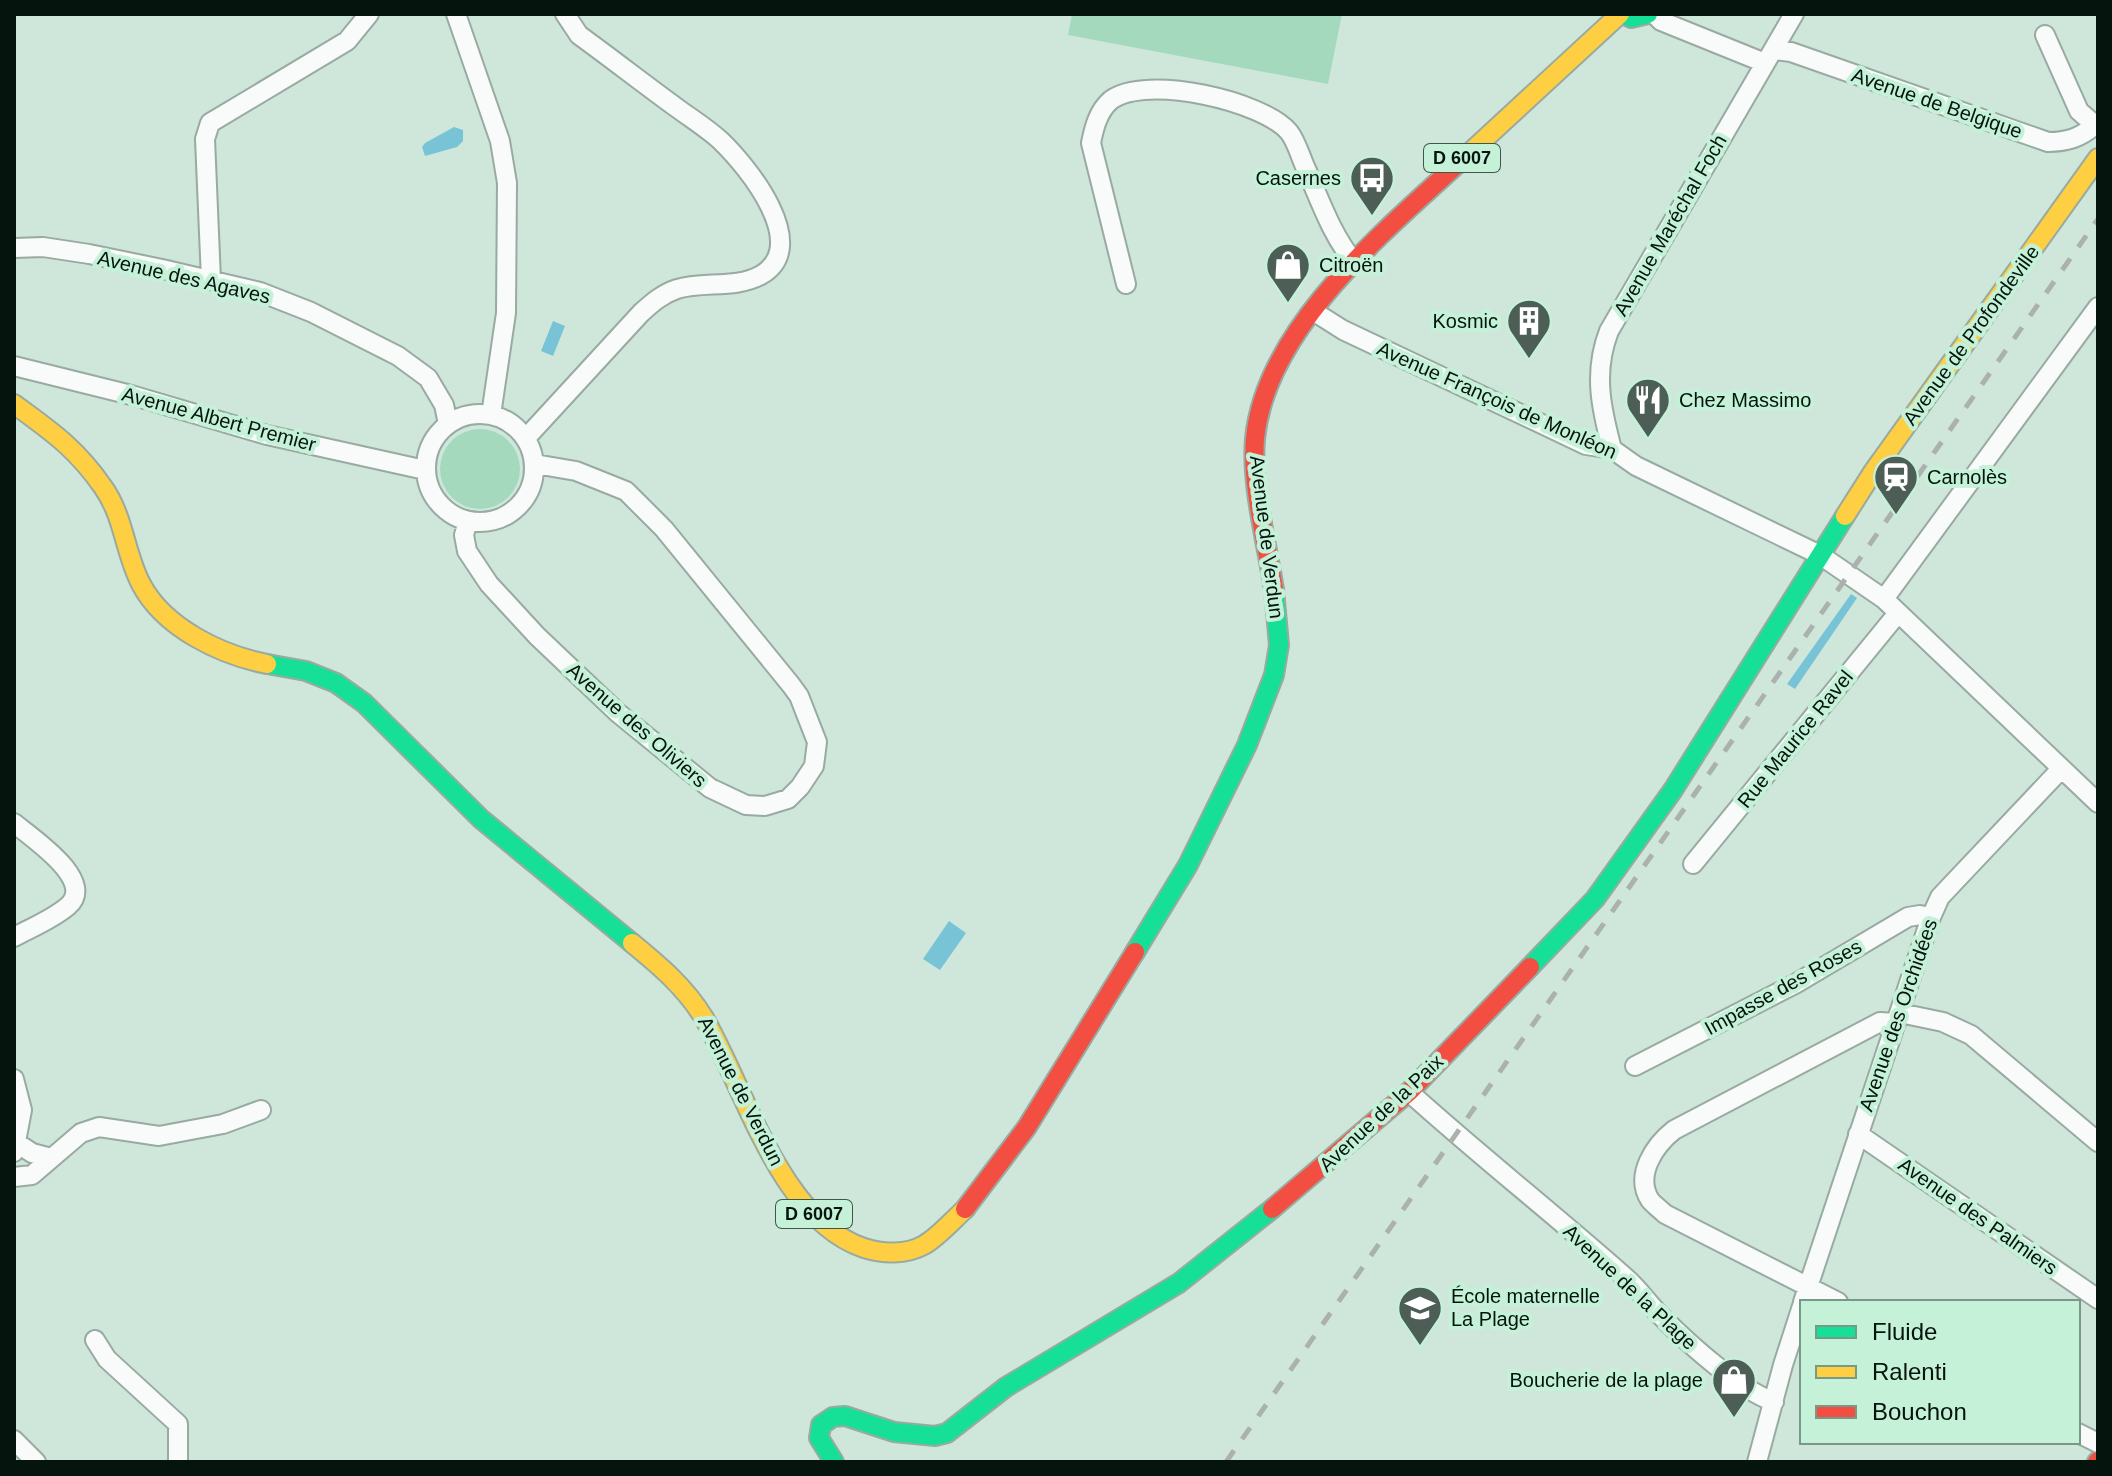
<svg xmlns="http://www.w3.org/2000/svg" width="2112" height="1476" font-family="Helvetica,sans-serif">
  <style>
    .green { fill: #a4d9be }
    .water { fill: #78c3d5 }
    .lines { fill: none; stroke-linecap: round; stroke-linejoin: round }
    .street-casing { stroke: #98aaa1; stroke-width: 22 }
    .fast-casing { stroke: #98aaa1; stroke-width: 22 }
    .slow-casing { stroke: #98aaa1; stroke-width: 22 }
    .jam-casing { stroke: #98aaa1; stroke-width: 22 }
    .street { stroke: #f8fbf9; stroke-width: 18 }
    .fast { stroke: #16e098; stroke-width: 18 }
    .slow { stroke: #ffcf43; stroke-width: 18 }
    .jam { stroke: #f24e42; stroke-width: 18 }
    .rail { stroke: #abb1af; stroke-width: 5; stroke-dasharray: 14 14; stroke-linecap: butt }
    .labels { text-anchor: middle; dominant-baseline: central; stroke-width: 8; stroke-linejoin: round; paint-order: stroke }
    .shield { fill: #c5f1d9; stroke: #3f574a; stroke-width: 2 }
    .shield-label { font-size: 18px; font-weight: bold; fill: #05150d }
    .street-label { font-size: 20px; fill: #05150d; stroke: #c5f1d9 }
    .poi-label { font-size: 20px; fill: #05150d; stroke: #c5f1d9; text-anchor: start }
  </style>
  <rect width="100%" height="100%" fill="#cfe7da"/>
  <path class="green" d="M1072 14H1342L1328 84 1068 35Z
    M440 469a40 40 0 1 1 80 0a40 40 0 1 1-80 0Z"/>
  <path class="water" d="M454 127 463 130V141L457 147 425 156 422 147 425 143Z
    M553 321 565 326 553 356 541 351Z
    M1851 594 1857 598 1795 689 1787 684Z
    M949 921 966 933 940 970 923 959Z"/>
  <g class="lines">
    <g class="street-casing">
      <path id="street" d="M456 14 500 141 507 183 506 313 491 415
        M1654 14 1661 21 1765 63
        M2045 35 2079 111 2095 125
        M1773 50 1791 52 2048 142C2067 142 2080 138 2095 125L2098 127
        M14 248 43 247 89 254 162 269 260 292 311 312 398 356 428 378 444 405 448 424
        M211 280 205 139 210 123 347 41 369 14
        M1126 284 1091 143C1094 128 1098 111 1111 100 1146 74 1263 101 1289 132 1297 142 1301 159 1307 171 1321 203 1332 235 1354 262
        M1313 311 1343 330 1586 445 1612 449 1636 466 1820 555 1884 599 2098 803
        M14 366 131 395 267 435 425 470
        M426 468a54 54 0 1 1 108 0a54 54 0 1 1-108 0Z
        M526 438 641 313C652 303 662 294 677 289 703 281 736 289 761 275 812 246 748 167 721 141 708 129 692 119 677 108 644 84 612 59 579 35L565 14
        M1612 449C1601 408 1593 372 1609 331L1794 14
        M468 521 464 535 467 551 489 584 537 636 618 713 710 788 746 805 765 806 788 799 800 787 814 766 817 742 799 696 791 685 664 529 626 491 576 471 535 464
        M1884 599 2098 307
        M14 823C32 838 97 881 68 906 53 919 31 928 14 937
        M1693 864 1898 613
        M1900 1013 1943 1022 1971 1035 2098 1142
        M1635 1066 1795 984 1908 917 1920 915 1931 917
        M14 1079 22 1110 14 1152
        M1409 1092C1480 1156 1555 1215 1626 1278 1640 1290 1650 1306 1663 1318 1690 1345 1739 1389 1774 1402
        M1858 1134 2098 1299
        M17 1143 32 1153 51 1158
        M14 1177 32 1175 81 1133 99 1127 159 1136 223 1124 261 1110
        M1803 1302 1931 917 1940 897 2061 769
        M1838 1302 1665 1214C1660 1209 1654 1205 1650 1200 1634 1175 1655 1145 1674 1130L1880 1022 1896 1023
        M95 1340 107 1359 178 1424V1462
        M2078 1433 2098 1443
        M14 1440 36 1462
        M1757 1462 1783 1365 1802 1306"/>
    </g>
    <g class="fast-casing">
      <path id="fast" d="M1623 14 1631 18 1648 14
        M267 664 306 671 336 683 364 703 481 819 632 943
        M1135 952 1188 865 1247 745 1274 675 1279 645 1274 590
        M1530 967 1595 899 1673 790 1845 516
        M834 1462 819 1438 821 1425 833 1417 845 1416 894 1432 935 1436 947 1433 1006 1387 1179 1283 1272 1209"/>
    </g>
    <g class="slow-casing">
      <path id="slow" d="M1464 158 1620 14
        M14 404C51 431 76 448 103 487 124 516 125 554 141 584 164 628 221 655 267 664
        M1845 516 1873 472 2098 158
        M632 943C660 966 685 987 704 1018 745 1088 780 1220 864 1248 883 1254 906 1255 924 1245 938 1237 953 1220 965 1209"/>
    </g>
    <g class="jam-casing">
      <path id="jam" d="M1274 590C1267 543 1251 486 1255 439 1265 328 1387 229 1464 158
        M965 1209 1027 1127 1135 952
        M1272 1209 1409 1092 1530 967
        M2097 1462 2098 1461"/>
    </g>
    <use href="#street" class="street"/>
    <use href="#fast" class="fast"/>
    <use href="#slow" class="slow"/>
    <use href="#jam" class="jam"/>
    <path class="rail" d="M1226 1462 2098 219"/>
  </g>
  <defs>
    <g id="bus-pin" transform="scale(2.3)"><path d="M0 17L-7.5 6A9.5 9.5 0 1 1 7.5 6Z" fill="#4c5e55" stroke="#c5f1d9"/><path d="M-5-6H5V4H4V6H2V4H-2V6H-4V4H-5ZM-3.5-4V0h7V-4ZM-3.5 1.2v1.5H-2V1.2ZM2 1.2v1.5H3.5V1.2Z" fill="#fff"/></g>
    <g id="shop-pin" transform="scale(2.3)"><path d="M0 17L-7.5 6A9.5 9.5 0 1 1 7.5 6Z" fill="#4c5e55" stroke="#c5f1d9"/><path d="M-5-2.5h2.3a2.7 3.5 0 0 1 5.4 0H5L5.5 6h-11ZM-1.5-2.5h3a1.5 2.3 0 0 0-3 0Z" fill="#fff"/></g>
    <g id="building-pin" transform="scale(2.3)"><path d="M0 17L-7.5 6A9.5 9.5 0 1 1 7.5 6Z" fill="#4c5e55" stroke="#c5f1d9"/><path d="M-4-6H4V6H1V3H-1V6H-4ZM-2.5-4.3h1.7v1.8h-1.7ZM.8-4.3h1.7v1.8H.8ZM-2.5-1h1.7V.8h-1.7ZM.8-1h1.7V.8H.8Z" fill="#fff"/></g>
    <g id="restaurant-pin" transform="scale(2.3)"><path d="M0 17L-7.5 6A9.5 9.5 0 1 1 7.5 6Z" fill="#4c5e55" stroke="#c5f1d9"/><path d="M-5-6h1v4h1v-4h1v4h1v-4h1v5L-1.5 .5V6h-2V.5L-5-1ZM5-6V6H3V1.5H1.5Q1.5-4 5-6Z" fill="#fff"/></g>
    <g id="station-pin" transform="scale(2.3)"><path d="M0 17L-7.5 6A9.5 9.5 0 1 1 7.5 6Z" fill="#4c5e55" stroke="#c5f1d9"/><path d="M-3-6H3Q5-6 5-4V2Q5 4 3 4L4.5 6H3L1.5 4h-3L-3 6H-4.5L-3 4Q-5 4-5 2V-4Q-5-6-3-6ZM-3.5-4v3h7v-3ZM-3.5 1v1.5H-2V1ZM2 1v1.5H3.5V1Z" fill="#fff"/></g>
    <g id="school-pin" transform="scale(2.3)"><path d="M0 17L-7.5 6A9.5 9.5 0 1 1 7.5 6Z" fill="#4c5e55" stroke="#c5f1d9"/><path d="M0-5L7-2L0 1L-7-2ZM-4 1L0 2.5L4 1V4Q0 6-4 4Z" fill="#fff"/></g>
  </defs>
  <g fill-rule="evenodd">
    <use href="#bus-pin" x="1372" y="178"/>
    <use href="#shop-pin" x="1288" y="265"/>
    <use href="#building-pin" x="1529" y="321"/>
    <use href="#restaurant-pin" x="1648" y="400"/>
    <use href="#station-pin" x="1896" y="477"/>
    <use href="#school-pin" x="1420" y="1308"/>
    <use href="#shop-pin" x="1734" y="1380"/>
  </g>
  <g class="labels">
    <g class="shield">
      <rect x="1424" y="144" width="76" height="28" rx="6"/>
      <rect x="776" y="1200" width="76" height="28" rx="6"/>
    </g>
    <g class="shield-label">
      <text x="1462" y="158">D 6007</text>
      <text x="814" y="1214">D 6007</text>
    </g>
    <g class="street-label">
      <text transform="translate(1937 103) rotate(19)">Avenue de Belgique</text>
      <text transform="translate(1670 225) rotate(-60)">Avenue Maréchal Foch</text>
      <text transform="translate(184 277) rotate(13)">Avenue des Agaves</text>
      <text transform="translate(1971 335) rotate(-54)">Avenue de Profondeville</text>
      <text transform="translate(1497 400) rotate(24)">Avenue François de Monléon</text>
      <text transform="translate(219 419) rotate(15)">Avenue Albert Premier</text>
      <text transform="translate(1267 537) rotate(83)">Avenue de Verdun</text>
      <text transform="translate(637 725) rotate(41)">Avenue des Oliviers</text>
      <text transform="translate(1795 739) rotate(-51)">Rue Maurice Ravel</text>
      <text transform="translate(1783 987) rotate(-29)">Impasse des Roses</text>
      <text transform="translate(1898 1015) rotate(-71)">Avenue des Orchidées</text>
      <text transform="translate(741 1091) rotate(63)">Avenue de Verdun</text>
      <text transform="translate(1381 1113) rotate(-43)">Avenue de la Paix</text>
      <text transform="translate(1978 1216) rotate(35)">Avenue des Palmiers</text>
      <text transform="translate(1630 1287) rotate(43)">Avenue de la Plage</text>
    </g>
    <g class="poi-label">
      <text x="1341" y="178" text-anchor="end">Casernes</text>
      <text x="1319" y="265">Citroën</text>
      <text x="1498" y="321" text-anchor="end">Kosmic</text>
      <text x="1679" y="400">Chez Massimo</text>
      <text x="1927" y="477">Carnolès</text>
      <text x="1451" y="1296">École maternelle<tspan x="1451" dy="23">La Plage</tspan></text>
      <text x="1703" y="1380" text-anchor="end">Boucherie de la plage</text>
    </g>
  </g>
  <rect width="2112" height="1476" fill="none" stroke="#05150d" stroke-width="32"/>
  <rect x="1800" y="1300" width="280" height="144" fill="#c5f1d9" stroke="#789987" stroke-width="2"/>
  <rect x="1816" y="1326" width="40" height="12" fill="#16e098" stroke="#789987" stroke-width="2"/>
  <text x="1872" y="1340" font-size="24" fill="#05150d">Fluide</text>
  <rect x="1816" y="1366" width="40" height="12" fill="#ffcf43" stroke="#789987" stroke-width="2"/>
  <text x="1872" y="1380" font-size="24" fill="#05150d">Ralenti</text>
  <rect x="1816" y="1406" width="40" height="12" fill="#f24e42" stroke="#789987" stroke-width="2"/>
  <text x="1872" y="1420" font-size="24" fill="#05150d">Bouchon</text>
</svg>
